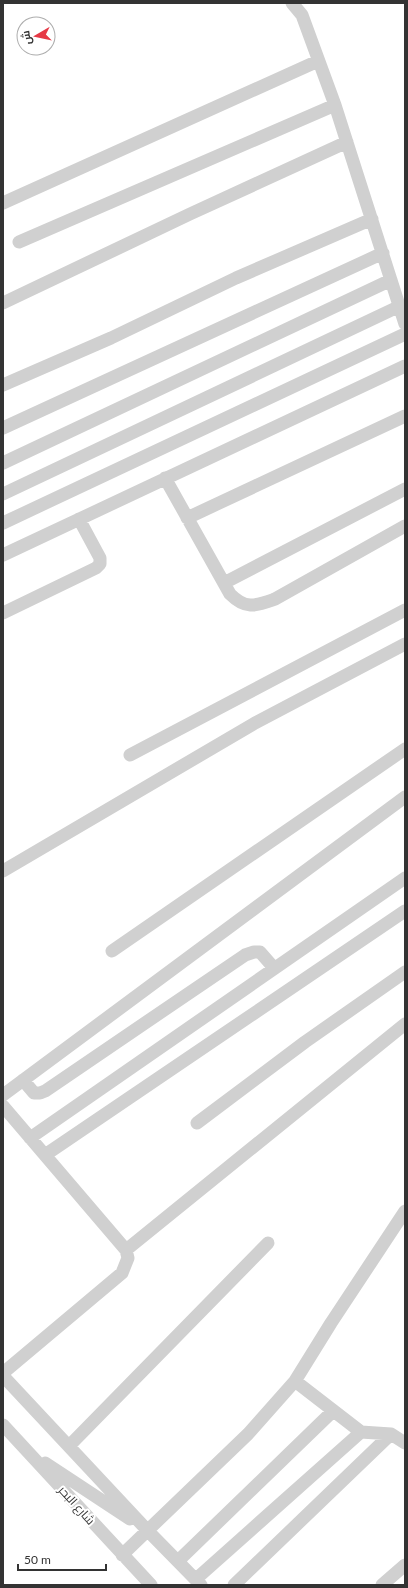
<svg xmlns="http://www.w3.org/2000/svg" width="408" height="1588" font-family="Lato,Cairo,sans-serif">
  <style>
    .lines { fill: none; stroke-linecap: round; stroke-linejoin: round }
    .minor { stroke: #d0d0d0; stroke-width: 13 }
    .labels { text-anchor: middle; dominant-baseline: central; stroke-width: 4; stroke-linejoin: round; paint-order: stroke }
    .street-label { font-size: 12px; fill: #333; stroke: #fff }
  </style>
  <rect width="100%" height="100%" fill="#fff"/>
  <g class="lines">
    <path class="minor" d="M292 3 302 15 335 105 405 324
      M3 203 318 61
      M19 242 335 105
      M3 303 190 214 347 142
      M3 385 111 338 236 278 372 219
      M3 428 383 253
      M3 463 391 280
      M165 478 230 594C246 610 255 606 275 599L405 526
      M3 494 400 306
      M187 518 405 416
      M3 523 405 334
      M3 555 405 366
      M224 583 405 489
      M3 613 96 568 100 564V558L79 519
      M130 755 405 610
      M3 871 255 723 405 644
      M112 951 405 749
      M23 1080 34 1093H40L45 1091 245 955 254 952H260L274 968
      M3 1095 405 797
      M3 1106 126 1250 128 1258 122 1273 3 1373
      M197 1123 305 1042 405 972
      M30 1138 405 878
      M45 1155 405 911
      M126 1250 405 1024
      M3 1376 148 1531 201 1585
      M295 1381 361 1432 391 1434 405 1443
      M3 1425 151 1585
      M69 1446 268 1243
      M45 1463 130 1519
      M122 1555 248 1434 295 1381 331 1323 405 1211
      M178 1561 333 1411
      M196 1579 361 1432
      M234 1585 391 1434
      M382 1585 405 1565"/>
  </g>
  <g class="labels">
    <g class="street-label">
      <text transform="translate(77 1505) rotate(48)">شارع البحر</text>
    </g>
  </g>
  <rect width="408" height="1588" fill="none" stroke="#333333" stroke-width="8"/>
  <g transform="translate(36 36) rotate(261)"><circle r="19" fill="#ffffff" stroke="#adadad"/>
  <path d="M0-3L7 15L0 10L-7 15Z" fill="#e63946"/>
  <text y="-6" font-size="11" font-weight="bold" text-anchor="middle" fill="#333333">ش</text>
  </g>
  <path d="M18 1564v6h88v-6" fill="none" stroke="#333333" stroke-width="2"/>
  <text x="24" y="1564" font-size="12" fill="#333333" stroke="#ffffff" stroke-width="3" paint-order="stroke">50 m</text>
</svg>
